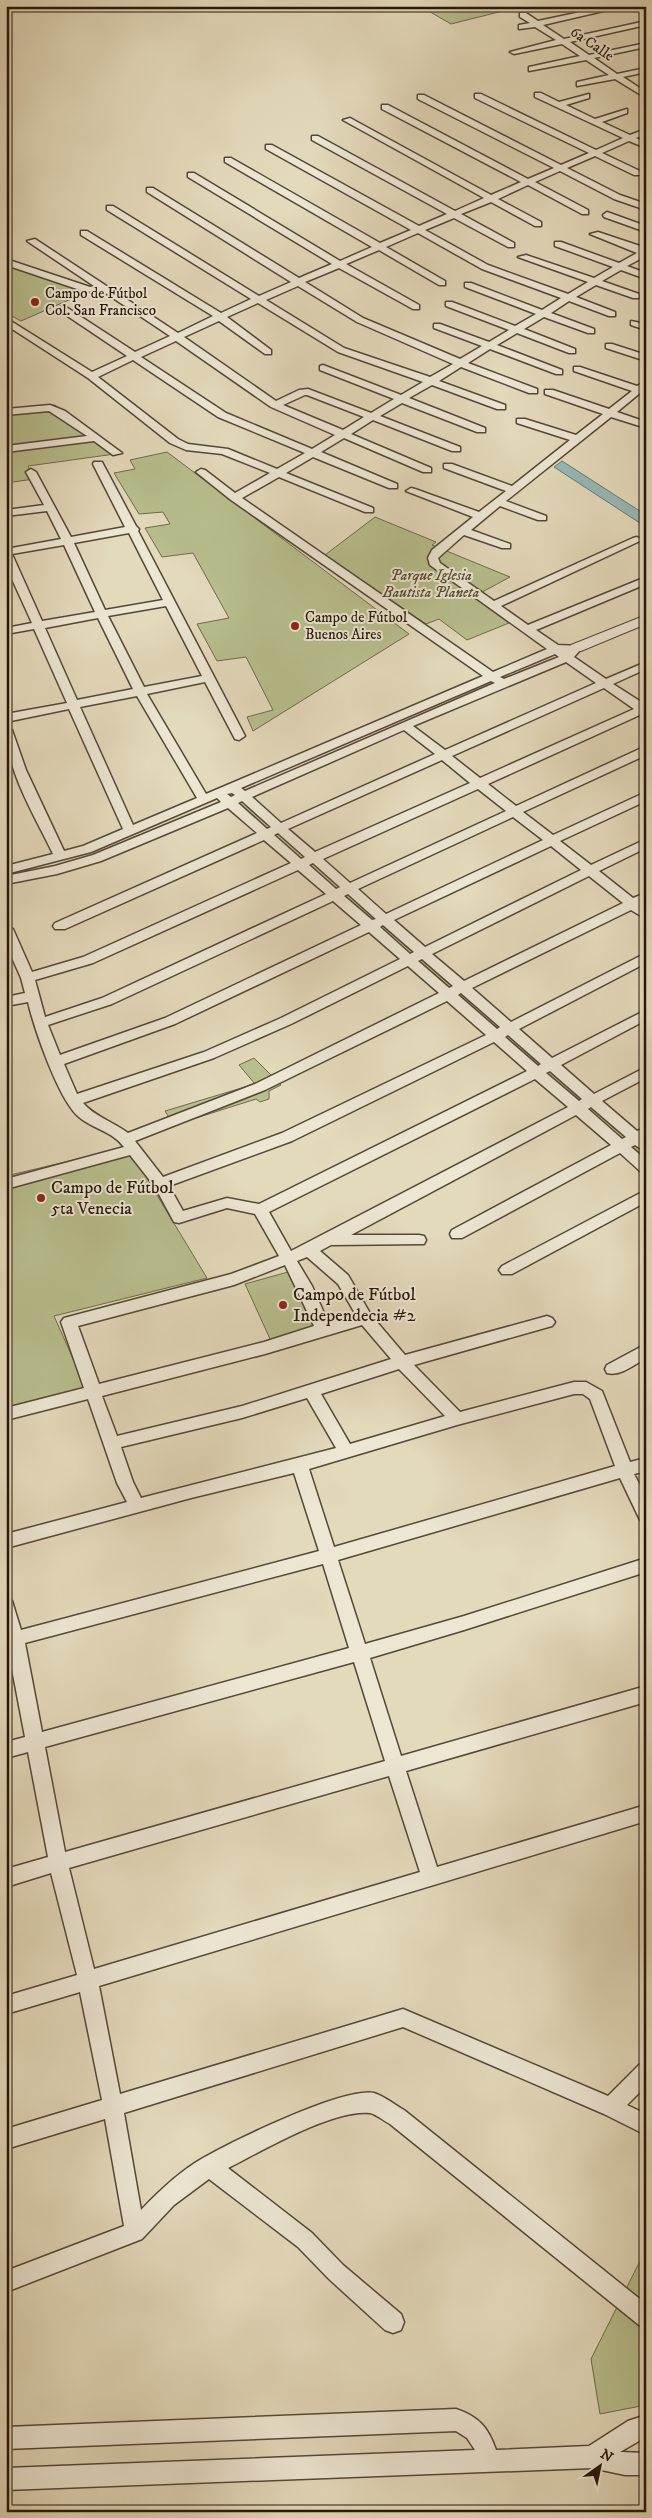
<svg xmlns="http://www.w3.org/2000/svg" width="652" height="2518" font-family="'IM FELL DW Pica',serif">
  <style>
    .green { fill: #b8be8d; stroke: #6e6a4c }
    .water { fill: #97b9b7; stroke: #697872 }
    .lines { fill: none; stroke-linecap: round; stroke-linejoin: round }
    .minor-casing { stroke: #544836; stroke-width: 3 }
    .tertiary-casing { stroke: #544836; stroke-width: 2 }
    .minor { fill: #ede6d3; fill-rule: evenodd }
    .tertiary { fill: #ede6d3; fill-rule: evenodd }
    .poi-dot { fill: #8f2418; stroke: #ede6d3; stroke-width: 2 }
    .labels { text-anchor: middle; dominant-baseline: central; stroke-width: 4; stroke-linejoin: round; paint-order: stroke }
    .far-street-label { font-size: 15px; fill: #25170a; stroke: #ede6d3 }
    .far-poi-label { font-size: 15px; fill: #25170a; stroke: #ede6d3; text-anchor: start }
    .far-park-label { font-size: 15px; font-style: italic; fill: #514931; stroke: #ede6d3 }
    .poi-label { font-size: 18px; fill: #25170a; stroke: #ede6d3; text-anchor: start }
  </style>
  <rect width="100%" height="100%" fill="#e3d9bb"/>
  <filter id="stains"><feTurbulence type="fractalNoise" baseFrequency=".004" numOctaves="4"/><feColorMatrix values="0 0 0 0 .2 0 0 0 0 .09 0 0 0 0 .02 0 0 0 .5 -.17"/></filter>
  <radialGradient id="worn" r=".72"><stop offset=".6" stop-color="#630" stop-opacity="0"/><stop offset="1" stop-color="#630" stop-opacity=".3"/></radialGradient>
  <path class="green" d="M420 6H523L451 24Z
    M6 265 87 292 21 321 6 313Z
    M55 405 115 454 28 466 34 479 6 483V409Z
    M167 452 409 634 253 731 247 717 273 710 246 657 217 661 197 624 229 618 193 553 162 557 145 528 170 524 163 512 139 514 114 473 135 469 130 460Z
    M375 517 436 542 432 545 510 577 473 597 509 623 467 640 439 619 426 624 325 555Z
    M243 797 646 1148V1166L232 803Z
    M254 1058 281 1085 269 1091V1099L260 1102 256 1099 174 1125 165 1111 255 1084 239 1065Z
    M128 1147 207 1278 54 1316 87 1390 6 1409V1176Z
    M295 1270 320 1327 271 1341 245 1284Z
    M646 2249V2405L600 2414 591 2359Z"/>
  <path class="water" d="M562 461 646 515V527L554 467Z"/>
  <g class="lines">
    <g class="minor-casing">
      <path id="minor" d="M609 6H625L543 25 564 39 646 21V25L570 42 589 55 646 43V47L594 58 617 74 646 68V72L623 77 646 92V98L615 79 577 86V82L609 75 586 60 529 71V67L580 56 562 44 514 54 510 52 556 40 535 27 519 29V25L530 23 520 17V13H526L538 21Z
        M633 6 646 8V14Z
        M535 93H541L559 102 589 94V98L566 105 595 119 627 109V113L602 122 630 135 646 129V134L636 138 646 143V148L629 141 602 153 640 171V175H634L595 156 567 168 620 195 646 204V210L614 199 560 171 535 182 588 210V214H582L528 185 498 199 541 222V226H535L491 202 461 214 514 243V247H508L454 218 425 230 488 265 568 294 588 282 518 257 526 255 594 278 613 267 555 246V242H561L619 263 637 253 590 234 598 232 646 248V256L627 266 646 273V279L621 270 602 281 639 294V298H633L596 285 576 297 615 312V316H609L569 301 551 313 594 329V333H588L544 317 524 329 575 349V353H569L517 333 497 345 562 370V374H556L490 349 468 363 537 389V393H529L461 367 439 381 505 405V409H497L432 385 409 398 485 428V432H477L402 403 380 416 460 447V451H452L373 420 351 434 431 468V472H423L344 438 321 452 397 484V488H389L313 457 286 473 373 508V512H365L279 477 242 498 493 672 547 649 430 565 428 558 432 550 473 517 406 491 411 488 415 489 479 512 506 491 444 468V464H452L512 486 570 440 517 423V419H525L576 435 603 414 545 394V390H553L609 409 632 391 574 371V367H580L637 386 646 381V395L640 393 617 412 646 422V428L611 417 506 501 546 516V520H538L500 506 471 530 510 544V548H502L464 535 438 558 440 563 494 601 633 538 637 537 642 540 501 606 528 625 646 577V584L536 630 558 645 580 646 582 648 574 657 606 679 646 662V669L613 684 646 705V715L642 714 488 784 516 806 646 746V755L523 812 553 835 646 792V801L560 841 591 865 646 839V848L599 871 633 898 646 893V902L641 905 646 908V919L631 910 472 988 511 1022 646 953V963L519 1029 552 1058 646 1010V1020L561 1065 594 1094 646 1067V1078L602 1101 637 1131 646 1128V1152L635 1145 631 1147 646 1160V1173L641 1172 620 1153 462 1238H452L450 1234 452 1230 611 1145 576 1115 351 1235H419L424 1236 426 1240 424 1244 331 1245 320 1251 348 1275 371 1315 405 1355 547 1316 552 1318 555 1322 552 1326 414 1365 460 1412 574 1382H586L602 1391 630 1462 646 1458V1471L634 1474 646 1497V1522L640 1520 620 1478 338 1560 365 1644 464 1616 646 1558V1572L464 1630 370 1658 401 1756 646 1686V1702L406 1771 437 1867 646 1805V1821L99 1986 120 2094 403 2009 608 2096 639 2065 646 2062V2086L627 2105 646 2114V2135L604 2114 403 2027 124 2113 141 2210C159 2191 180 2171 203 2158 233 2141 343 2087 374 2093 384 2096 395 2105 404 2110L646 2304V2328L639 2325 390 2124C384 2121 376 2114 370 2113 333 2109 262 2151 228 2168L312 2233 343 2265 401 2314 404 2322 401 2330 393 2333 385 2330 329 2279 298 2247 209 2179 174 2205 142 2239 6 2292V2271L124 2226 105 2119 6 2149V2129L102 2100 80 1992 6 2014V1996L77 1975 51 1873 6 1887V1869L48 1857 28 1752 6 1758V1742L25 1737 8 1648H6V1599L12 1601 21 1630 319 1551 294 1473 191 1498 6 1548V1534L127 1502 117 1483 88 1399 6 1420V1408L84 1388 61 1322 64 1318 231 1274 279 1256 255 1214 227 1208 179 1223 174 1222 155 1187 130 1155 6 1189V1179L124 1147C112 1131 93 1129 79 1117 59 1101 34 1028 28 1002L6 1006V997L25 993 21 978 6 944V925L13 929 32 972 83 957 291 863 264 840 65 929H55L53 926 55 923 257 833 228 808 101 861 57 874 6 884V876L55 866 93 855 221 802 217 798 91 852 6 874V866L53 854C34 814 6 771 6 726L12 730 26 770 64 851 83 846 123 829 69 709 6 722V714L67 703 34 629 6 634V628L32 623 6 566V549L61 539 47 511 6 516V510L44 505 26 472 31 469 36 472 71 537 125 527 93 464 94 462H102L136 526 139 529 138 531 245 736 239 740 235 739 205 682 147 694 206 794 483 676 231 500 196 472 201 469 205 470 235 493 270 473 222 454 186 450 170 443 88 378 6 325V318L92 372 127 356 60 311V307H66L135 352 170 336 101 290 86 292 6 265V259L90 287 94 286 27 241 35 239 178 333 213 316 81 235V231H87L221 313 251 299 107 210V206H113L259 296 291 282 147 192V188H153L299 278 332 264 188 177V173H194L340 261 372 247 225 162V158H231L380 243 411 230 266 149V145H272L419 226 447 214 312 140V136H318L455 211 484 198 343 120 350 118 491 195 521 182 382 109V105H388L528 179 554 168 418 99V95H424L561 165 589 153 475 98V94H481L596 150 623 138 535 97ZM418 233 482 269 561 298 542 310 471 283H465V287L536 314 515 326 452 302H446V306L509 330 489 342 440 324H434V328L482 346 460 359 363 318 305 282 339 268 413 309H419V305L346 264 379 250 439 285H445V281L386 247ZM298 286 357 322 453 364 430 377 344 348 266 300ZM258 303 338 352 423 382 401 395 323 365 320 366V370L394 399 371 413 308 389 299 390 276 401 184 337 219 321 265 354H271V350L227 317ZM176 341 271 407 335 435 312 449 226 413 141 357ZM133 360 218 417 305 453 277 469 228 449 188 444 178 439 98 377ZM305 395H307L364 417 343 430 283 405ZM129 533 163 600 105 610 74 543ZM64 545 95 612 42 621 12 554ZM166 606 202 676 144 687 108 616ZM98 618 133 689 77 700 45 628ZM555 654 559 657 504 679 500 677ZM566 662 596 683 445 750 413 726ZM491 681 495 683 245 791 241 788ZM604 688 634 709 480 778 452 756ZM137 696 197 798 133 825 80 707ZM404 730 435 754 281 823 252 797ZM442 760 470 783 315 852 288 829ZM478 789 506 811 350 883 323 859ZM232 793 235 795 231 797 227 794ZM242 801 271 827 267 829 238 803ZM513 817 543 840 386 914 358 889ZM278 833 305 857 301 859 274 835ZM551 846 581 870 425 947 394 920ZM313 863 340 887 336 889 309 865ZM298 870 326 894 102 998 45 1017 35 980 93 963ZM589 876 623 903 464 981 432 954ZM348 894 376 919 372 920 344 896ZM333 901 361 925 165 1018 60 1055 48 1025 112 1004ZM383 925 414 952 410 954 380 927ZM369 932 400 959 281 1018 204 1052 77 1094 64 1064 175 1024ZM422 959 453 986 449 988 418 961ZM408 966 439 993 255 1084 128 1133C113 1122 94 1116 83 1103L214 1058 291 1024ZM461 993 500 1027 497 1029 458 995ZM447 1001 486 1035 282 1133 163 1177 135 1141 265 1090ZM508 1035 541 1064 538 1066 505 1037ZM494 1042 527 1071 259 1204 227 1198 183 1211 169 1186 292 1141ZM550 1071 582 1099 579 1101 546 1073ZM535 1079 568 1107 291 1251 269 1212ZM591 1107 626 1137 622 1139 588 1109ZM307 1257 338 1284 356 1315 328 1322 312 1286 297 1261ZM285 1265 314 1326 264 1342 99 1384 78 1326 234 1285ZM362 1325 391 1359 242 1406 117 1436 102 1396 265 1354ZM399 1369 445 1416 350 1444 321 1394ZM574 1394H583L590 1399 615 1466 334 1547 309 1469 457 1425ZM307 1398 336 1448 141 1498 133 1482 121 1447 242 1418ZM323 1564 349 1648 42 1732 25 1643ZM354 1662 385 1761 65 1852 45 1747ZM389 1776 420 1872 94 1969 69 1868Z
        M607 212 646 226V232L604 217 603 215Z
        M631 321 646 324V330L631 325Z
        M606 344H612L646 355V361L606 348Z
        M50 405 65 411 122 453 113 455 94 441 6 452V446L87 436 49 411 6 415V409Z
        M646 1190V1202L512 1274H502L499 1270 502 1266Z
        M646 1344V1358C635 1364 620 1377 607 1373L605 1369 607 1365Z
        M456 2409C479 2417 488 2427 496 2450L589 2446 628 2421 646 2415V2437L620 2452 646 2453V2475H625L592 2468 6 2490V2468L475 2450 467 2438 456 2431 6 2449V2427Z"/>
    </g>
    <g class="tertiary-casing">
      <path id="tertiary" d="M646 615V624L581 651H571L569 648 571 645Z"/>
    </g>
    <use href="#minor" class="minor"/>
    <use href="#tertiary" class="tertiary"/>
  </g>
  <g class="poi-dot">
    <circle cx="35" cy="302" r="5"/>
    <circle cx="295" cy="626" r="5"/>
    <circle cx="41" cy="1198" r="5"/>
    <circle cx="283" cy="1305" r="5"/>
  </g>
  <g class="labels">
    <g class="far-street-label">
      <text transform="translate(592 44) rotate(34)">6a Calle</text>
    </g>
    <g class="far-poi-label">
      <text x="45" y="293">Campo de Fútbol<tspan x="45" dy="17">Col. San Francisco</tspan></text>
      <text x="305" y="617">Campo de Fútbol<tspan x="305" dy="17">Buenos Aires</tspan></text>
    </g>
    <g class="far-park-label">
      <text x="431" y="575">Parque Iglesia<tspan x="431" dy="17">Bautista Planeta</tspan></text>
    </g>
    <g class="poi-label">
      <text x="51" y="1188">Campo de Fútbol<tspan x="51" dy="21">5ta Venecia</tspan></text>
      <text x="293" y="1295">Campo de Fútbol<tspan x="293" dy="21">Independecia #2</tspan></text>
    </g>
  </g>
  <rect width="652" height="2518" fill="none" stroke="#e3d9bb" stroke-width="25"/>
  <rect x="8" y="8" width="637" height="2503" fill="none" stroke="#25170a" stroke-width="2.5"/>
  <rect x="12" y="12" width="627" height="2493" fill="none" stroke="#25170a"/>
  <g transform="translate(600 2466) rotate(33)" stroke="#ede6d3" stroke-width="4" paint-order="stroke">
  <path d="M0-4L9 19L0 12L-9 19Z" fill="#25170a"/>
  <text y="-8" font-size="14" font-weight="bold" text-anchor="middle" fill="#25170a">N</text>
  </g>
  <rect width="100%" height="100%" filter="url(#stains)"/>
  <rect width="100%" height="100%" fill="url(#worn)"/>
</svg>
